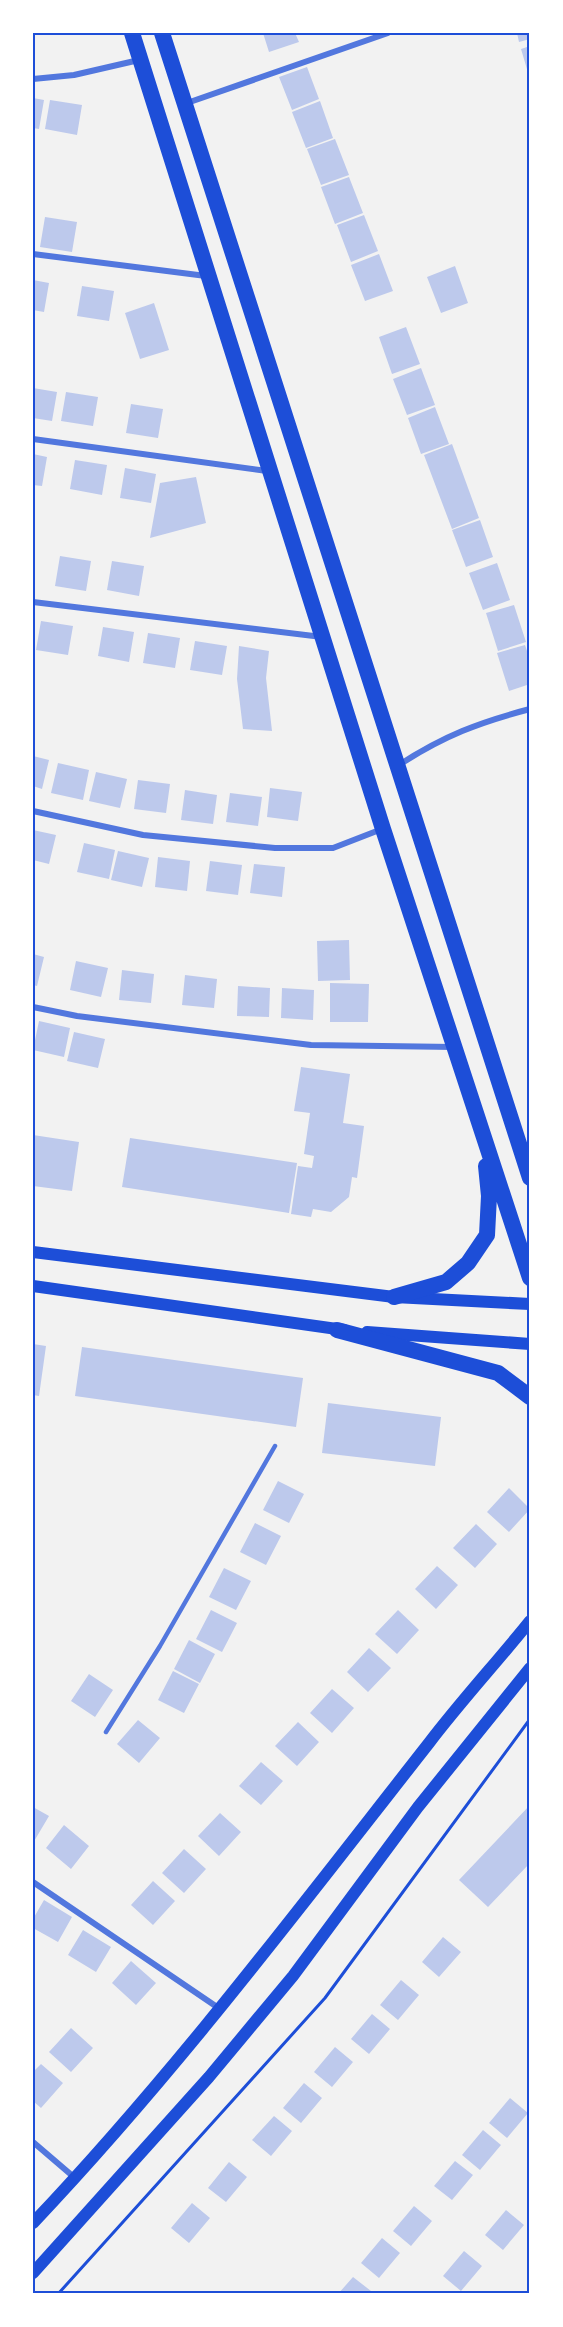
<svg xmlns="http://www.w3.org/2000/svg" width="563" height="2327" font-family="Mulish,sans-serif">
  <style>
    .building { fill: #bdc9ec }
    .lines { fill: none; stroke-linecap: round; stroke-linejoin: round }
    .path { stroke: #1d4ed8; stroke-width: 3 }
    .service { stroke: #5277de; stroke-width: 4.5 }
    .minor { stroke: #5277de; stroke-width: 6 }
    .secondary { stroke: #1d4ed8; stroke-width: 12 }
    .trunk { stroke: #1d4ed8; stroke-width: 16 }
    .neatline { fill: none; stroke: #1d4ed8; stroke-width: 2 }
  </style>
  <rect width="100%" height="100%" fill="#f2f2f2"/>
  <path class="building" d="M263 33H295L299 42 269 52Z
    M517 33H530V39L519 42Z
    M530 46V76H529L521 49Z
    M307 67 319 99 292 110 279 77Z
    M33 98 44 100 39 129 33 128Z
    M50 100 82 105 77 135 45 129Z
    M320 101 333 138 306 148 292 112Z
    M335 139 349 175 321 185 307 149Z
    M349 177 363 213 335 224 321 187Z
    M364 215 378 251 351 262 337 225Z
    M45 217 77 222 72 252 40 247Z
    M379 254 393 291 365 301 351 265Z
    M455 266 468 303 441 313 427 277Z
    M33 280 49 283 44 312 33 310Z
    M82 286 114 291 109 321 77 316Z
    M154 303 169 350 140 359 125 313Z
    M406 327 420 364 392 374 379 337Z
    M421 368 435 405 407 415 393 379Z
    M33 388 57 392 52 421 33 418Z
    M66 392 98 397 93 426 61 421Z
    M131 404 163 409 158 438 126 433Z
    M435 407 449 444 421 454 408 418Z
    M452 444 479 518 452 529 424 455Z
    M33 454 47 457 42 486 33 485Z
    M75 460 107 465 102 495 70 489Z
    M125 468 156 474 151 503 120 498Z
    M196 477 206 523 150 538 160 483Z
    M480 520 493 557 466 567 452 530Z
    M60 556 91 561 86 591 55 586Z
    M112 561 144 566 139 596 107 590Z
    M497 563 510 600 483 610 469 573Z
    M514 605 526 642 498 651 486 613Z
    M41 621 73 626 68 655 36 650Z
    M103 627 134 632 129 662 98 656Z
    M148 633 180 638 175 668 143 663Z
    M195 641 227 646 222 675 190 670Z
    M525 645 530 660V684L509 691 497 653Z
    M239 646 269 651 266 678 272 731 243 729 237 679Z
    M33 756 49 760 42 789 33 786Z
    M58 763 89 770 83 800 51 793Z
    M96 772 127 779 120 808 89 801Z
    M138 780 170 784 166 813 134 809Z
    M270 788 302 792 298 821 267 817Z
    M185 790 217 795 213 824 181 820Z
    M230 793 262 797 258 826 226 822Z
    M33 830 56 835 49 864 33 860Z
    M84 843 115 850 109 879 77 872Z
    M118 851 149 858 142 887 111 880Z
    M158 857 190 861 187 891 155 887Z
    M210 861 242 865 238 895 206 891Z
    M254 864 285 867 282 897 250 893Z
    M349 940 350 980 318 981 317 941Z
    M33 954 44 957 37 986 33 985Z
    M76 961 108 968 101 997 70 990Z
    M122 970 154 974 151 1003 119 1000Z
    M185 975 217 979 214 1008 182 1005Z
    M330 983 369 984 368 1022H330Z
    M238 986 270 988 269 1017 237 1016Z
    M282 988 314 990 313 1020 281 1018Z
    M39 1021 70 1028 64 1057 33 1050Z
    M74 1032 105 1039 98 1068 67 1061Z
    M301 1067 350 1074 343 1123 364 1126 357 1178 352 1177 349 1197 331 1212 313 1209 311 1217 291 1214 298 1166 312 1168 314 1156 304 1154 310 1113 294 1111Z
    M33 1135 79 1142 72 1191 33 1186Z
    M130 1138 297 1163 289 1213 122 1187Z
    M33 1344 46 1346 39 1396 33 1395Z
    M82 1347 303 1378 296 1427 75 1396Z
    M328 1403 441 1417 435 1466 322 1453Z
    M278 1481 304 1494 289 1523 263 1510Z
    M509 1488 530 1509 509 1532 487 1512Z
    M255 1523 281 1536 266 1565 240 1552Z
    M476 1524 497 1544 475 1568 453 1548Z
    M437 1566 458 1585 436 1609 415 1589Z
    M224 1568 251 1581 236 1610 209 1597Z
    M211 1610 237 1623 222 1652 196 1639Z
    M398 1610 419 1630 397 1654 375 1634Z
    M189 1640 215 1654 200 1683 174 1669Z
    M369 1648 391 1668 368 1692 347 1672Z
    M173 1671 199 1684 184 1713 158 1700Z
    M89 1674 113 1690 95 1717 71 1701Z
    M332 1689 354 1708 332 1733 310 1713Z
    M138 1720 160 1738 139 1763 117 1744Z
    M298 1722 319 1742 297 1766 275 1746Z
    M261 1762 283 1781 261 1805 239 1786Z
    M530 1805V1863L488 1907 459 1880Z
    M33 1807 49 1816 33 1843Z
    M220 1813 241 1832 219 1856 198 1836Z
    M64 1825 89 1846 71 1869 46 1848Z
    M184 1849 206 1869 184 1893 162 1873Z
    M153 1881 175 1901 153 1925 131 1905Z
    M44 1900 72 1917 58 1942 33 1928V1919Z
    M83 1930 111 1947 96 1972 68 1955Z
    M443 1937 461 1952 439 1977 422 1962Z
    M131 1961 156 1983 136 2005 112 1983Z
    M401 1980 419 1995 398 2020 380 2005Z
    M372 2014 390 2029 369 2054 351 2039Z
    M71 2028 93 2048 71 2072 49 2052Z
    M335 2047 353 2062 332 2087 314 2072Z
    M41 2064 63 2083 41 2108 33 2101V2072Z
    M304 2083 322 2098 301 2123 283 2108Z
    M510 2098 528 2113 507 2138 489 2123Z
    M274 2116 292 2131 271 2156 252 2140Z
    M483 2130 501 2145 480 2170 462 2155Z
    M455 2161 473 2175 452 2200 434 2186Z
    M229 2162 247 2177 226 2202 208 2188Z
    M192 2203 210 2218 189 2243 171 2228Z
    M414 2206 432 2221 411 2246 393 2231Z
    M506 2210 524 2225 503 2250 485 2235Z
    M382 2238 400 2253 379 2278 361 2263Z
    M464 2251 482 2266 461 2291 443 2276Z
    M353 2277 371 2291 369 2294H338Z"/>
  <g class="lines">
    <path class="path" d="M58 2294 325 1998 530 1719"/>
    <path class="service" d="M106 1732 160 1646 275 1446"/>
    <path class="minor" d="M33 79 74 75 139 60
      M187 103 388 33
      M33 254 206 276
      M33 439 267 471
      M33 602 322 637
      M399 765C443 736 480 722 530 709
      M33 811 143 835 275 848H333L382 829
      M33 1007 77 1016 311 1045 454 1047
      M33 1882 220 2009
      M33 2142 75 2178"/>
    <path class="secondary" d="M33 1252 394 1297 530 1304
      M33 1286 344 1330
      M367 1332 530 1344
      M33 2223C176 2072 301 1906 429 1743 461 1701 497 1662 530 1621
      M33 2273 209 2077 293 1976 418 1807 530 1668"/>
    <path class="trunk" d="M132 33 383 829 530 1278
      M162 33 530 1178
      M394 1297 446 1282 468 1263 487 1235 489 1196 486 1166
      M337 1330 498 1373 530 1397"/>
  </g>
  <rect width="563" height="2327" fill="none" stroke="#ffffff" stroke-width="69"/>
  <rect x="34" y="34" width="494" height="2258" class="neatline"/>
</svg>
